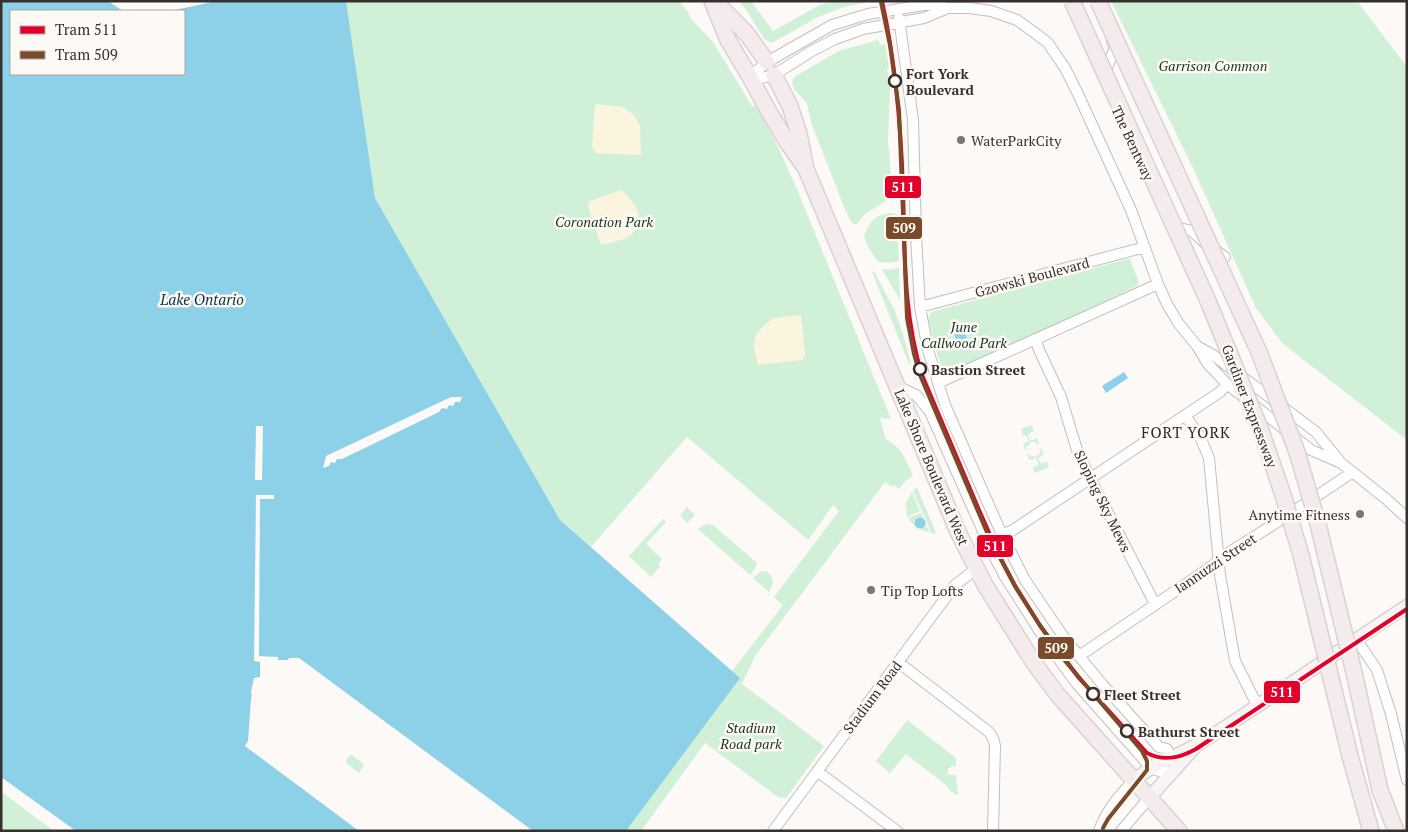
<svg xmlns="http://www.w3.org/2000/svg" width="1408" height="832" font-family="'PT Serif',serif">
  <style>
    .green { fill: #d0f0d7 }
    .sand { fill: #fbf4df }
    .water { fill: #8cd1e7; fill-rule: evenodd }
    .pier { fill: #fcf9f7 }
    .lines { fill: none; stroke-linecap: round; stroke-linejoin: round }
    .minor-casing { stroke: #c2bfbc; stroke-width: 12 }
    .major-casing { stroke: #d6d3d2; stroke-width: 15 }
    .highway-casing { stroke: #d6d3d2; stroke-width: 18 }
    .minor { stroke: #fffefe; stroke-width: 10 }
    .major { stroke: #f9f3f3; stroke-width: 12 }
    .highway { stroke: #f6ebec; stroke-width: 15 }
    .highway-bridge-casing { stroke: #d6d3d2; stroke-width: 18; stroke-linecap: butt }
    .highway-bridge { stroke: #f6ebec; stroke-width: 15 }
    .tram-1-casing { stroke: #fef9f5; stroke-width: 8 }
    .tram-2-casing { stroke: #fef9f5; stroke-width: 8 }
    .tram-1 { stroke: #e4002b; stroke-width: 4 }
    .tram-2 { stroke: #7a4b2a; stroke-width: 4 }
    .stop-dot { fill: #fef9f5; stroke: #36312e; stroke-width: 2.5 }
    .poi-dot { fill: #7b7774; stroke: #fef9f5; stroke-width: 2 }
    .labels { text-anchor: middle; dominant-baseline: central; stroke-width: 5; stroke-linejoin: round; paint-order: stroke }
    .park-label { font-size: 14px; font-style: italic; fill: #153520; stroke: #fef9f5 }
    .stop-label { font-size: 14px; font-weight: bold; fill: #36312e; stroke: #fef9f5; text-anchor: start }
    .poi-label { font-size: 14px; fill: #36312e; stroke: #fef9f5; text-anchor: start }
    .street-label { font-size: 14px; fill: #36312e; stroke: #fef9f5 }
    .water-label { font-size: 15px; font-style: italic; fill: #053543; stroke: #fef9f5 }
    .neighbourhood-label { font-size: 15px; letter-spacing: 1px; fill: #312721; stroke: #fef9f5 }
    .line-badge { stroke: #fef9f5; stroke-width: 2 }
    .badge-label { font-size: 14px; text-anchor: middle; font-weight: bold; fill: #fff }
  </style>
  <rect width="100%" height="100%" fill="#fcf9f7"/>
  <path class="green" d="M346 1H679L688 12 691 19 713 42 752 106 756 105 778 147 796 187 891 419 880 418 885 438 897 447 904 456 913 476 905 481 899 489 894 485 892 487 885 482 755 656C750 666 747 674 742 684L824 746 786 798 778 797 705 743 641 831H626L739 678 732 671 783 605 774 597 839 511 833 505 808 540 687 437 591 547 560 520 375 198Z
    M739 1H751L773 31 820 5 832 1H865L863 3 844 7 818 17 772 43 765 40 747 11Z
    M1111 1H1357L1407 67V440L1282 343 1256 308 1192 166Z
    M878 40 880 45 885 44 889 68H887L890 88 888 141 893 196 864 215 856 225 851 222 844 207 811 122 807 103 795 90 792 83 794 77 839 51Z
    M888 213 896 214 899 261 885 263 877 261 867 245 864 235C871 221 873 217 888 213Z
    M1127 259H1130L1139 283 1137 286 954 371H946L941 367 928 320 931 312Z
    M899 267 900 300 882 269 892 270Z
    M874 271 894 309 902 331 911 363 909 364 872 272Z
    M1031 425 1034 431 1028 434 1030 441 1037 438 1039 444 1038 445 1036 442H1030L1029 445 1026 446 1027 449 1025 450 1023 444 1029 441 1026 435 1022 436 1023 434 1021 429Z
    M1041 448 1044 454 1038 458 1041 464 1047 462 1049 467 1035 473 1033 467 1039 465 1036 458 1030 460 1027 455 1029 454 1031 457 1033 456 1036 457 1041 452 1039 449Z
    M917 487 936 533 932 534 913 491Z
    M912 492 920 511 907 517 906 503Z
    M687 507 695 515 687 523 680 515Z
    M921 513 930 533 919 529 923 528 917 518 914 521 915 526 910 521 908 518Z
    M663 519 666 522 646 544 662 559 658 564 660 566 651 577 629 556Z
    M709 524 713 525 757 563 754 570 750 575 698 529 704 525Z
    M761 571H766C774 578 775 582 769 592L753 578Z
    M907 720 956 758V767L951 765V768H948V774H943L956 775 958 795C953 793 949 791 947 786L906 754 890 773 876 761Z
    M352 755 364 764V765L359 773 346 763 347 758Z
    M3 793 54 831H1V796Z"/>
  <path class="sand" d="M595 104 623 107 634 115 640 125 641 155 596 153 592 148Z
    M622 190C635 203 650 222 628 237 621 241 609 243 601 245L588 206 590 201Z
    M801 315 805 356 802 360 758 365 754 347 755 337 762 327 773 318Z"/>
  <path class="water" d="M1 1H108L123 11H11V74H184V11H170L217 1H346L375 198 560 520 740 678 626 831H533L299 658H289L288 660H278V657L259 656 260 499H274V495H256L254 661 260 662V677L254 678 251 692 252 696 251 698 248 741 245 746 359 831H76L1 777ZM451 397H462L460 402H455L453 406 449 405 447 409 442 408 439 412 342 459H337L335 463 331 462 329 466 323 468 326 456Z
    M963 326 969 347 959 350 953 329Z
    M1124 372 1128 378 1106 393 1102 386Z
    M914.5 523a5.5 5.5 0 1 1 11 0a5.5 5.5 0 1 1-11 0Z"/>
  <path class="pier" d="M256 426H263L262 480H255Z"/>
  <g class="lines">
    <g class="minor-casing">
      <path id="minor" d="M948 8 924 18 863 29 835 39 810 52 774 75 757 79H751L754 73 767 62 832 25 868 14 924 5H935L948 8H969L991 11 1017 20 1035 33 1048 43 1056 55 1065 68 1078 94 1131 210 1158 284 1167 304 1179 324 1197 346 1208 364 1227 384 1311 450 1341 463
        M899 18 913 120 916 236 920 307 928 350 945 405 1002 535 1025 580 1063 636 1079 656 1102 684 1159 747 1167 749
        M1104 76 1115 47 1112 41
        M1171 226 1192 231 1204 242 1225 257
        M920 307 1145 247
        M1035 339 1040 352 1061 397 1077 450 1090 478 1155 604
        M1197 346 1213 355 1316 432 1341 463 1385 498 1407 518
        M938 383 1158 284
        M897 386 916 395 930 412 970 502 995 558 1004 575 1049 646 1077 684 1152 769 1159 771 1173 772
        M1185 415 1201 439 1209 458 1220 575 1235 661 1257 705
        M1002 535 1013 530 1220 392 1227 384
        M1356 639 1377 670 1391 714 1407 780
        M1079 656 1208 569 1228 553 1282 519 1353 472
        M898 662 989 732 993 738 995 746 993 831
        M817 771 897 831
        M773 831 955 585 976 569
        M1099 831C1106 811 1119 795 1134 781
        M1121 831 1149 798"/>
    </g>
    <g class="major-casing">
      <path id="major" d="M1134 781C1153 763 1178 756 1200 743 1270 699 1338 651 1407 606
        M1149 798 1194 748"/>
    </g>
    <g class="highway-casing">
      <path id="highway" d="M712 1 728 40 751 79 768 110 787 142 804 166
        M716 2 747 34 767 62
        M774 75 790 106 799 134 806 169 958 532 985 585 1034 663 1057 694 1179 831
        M1350 756 1371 831
        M1380 790 1396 831"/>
    </g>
    <use href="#minor" class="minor"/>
    <use href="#major" class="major"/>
    <use href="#highway" class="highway"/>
    <g class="highway-bridge-casing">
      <path id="highway-bridge" d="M1072 1 1208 301 1260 428 1283 495 1301 555 1350 756
        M1098 1 1259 352 1297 452 1318 524 1355 677 1380 790"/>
    </g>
    <use href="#highway-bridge" class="highway-bridge"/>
    <g class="tram-1-casing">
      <path id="tram-1" d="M882 1C896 64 901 126 903 190 905 254 903 313 922 375L979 510 999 555 1014 584 1041 627 1079 678 1147 753C1164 762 1180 758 1196 749L1407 609"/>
    </g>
    <g class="tram-2-casing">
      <path id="tram-2" d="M881 2 890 45 899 110 907 318 914 354 920 375 989 537 1016 588 1039 624 1066 662 1142 751 1147 761V770L1108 819 1103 828"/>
    </g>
    <use href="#tram-1" class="tram-1"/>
    <use href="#tram-2" class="tram-2"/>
  </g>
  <g class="stop-dot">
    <circle cx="895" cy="81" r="6"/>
    <circle cx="920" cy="369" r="6"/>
    <circle cx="1093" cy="694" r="6"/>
    <circle cx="1127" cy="731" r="6"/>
  </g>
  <g class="poi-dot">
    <circle cx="961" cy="140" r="5"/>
    <circle cx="1360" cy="514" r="5"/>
    <circle cx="871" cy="590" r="5"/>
  </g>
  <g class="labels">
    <g class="park-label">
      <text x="1213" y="65">Garrison Common</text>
      <text x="604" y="221">Coronation Park</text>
      <text x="964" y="326">June<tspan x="964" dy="16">Callwood Park</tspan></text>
      <text x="751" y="727">Stadium<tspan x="751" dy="16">Road park</tspan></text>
    </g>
    <g class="stop-label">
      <text x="906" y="73">Fort York<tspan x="906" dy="16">Boulevard</tspan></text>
      <text x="931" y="369">Bastion Street</text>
      <text x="1104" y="694">Fleet Street</text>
      <text x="1138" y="731">Bathurst Street</text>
    </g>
    <g class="poi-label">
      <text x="971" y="140">WaterParkCity</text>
      <text x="1350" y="514" text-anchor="end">Anytime Fitness</text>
      <text x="881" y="590">Tip Top Lofts</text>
    </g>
    <g class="street-label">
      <text transform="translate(1133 143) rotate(65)">The Bentway</text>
      <text transform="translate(1032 277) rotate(-15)">Gzowski Boulevard</text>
      <text transform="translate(1250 406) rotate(69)">Gardiner Expressway</text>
      <text transform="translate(932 467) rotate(67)">Lake Shore Boulevard West</text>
      <text transform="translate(1103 501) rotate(64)">Sloping Sky Mews</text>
      <text transform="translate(1215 563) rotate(-34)">Iannuzzi Street</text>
      <text transform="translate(872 697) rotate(-53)">Stadium Road</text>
    </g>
    <g class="water-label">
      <text x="202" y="299">Lake Ontario</text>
    </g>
    <g class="neighbourhood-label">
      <text x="1186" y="432">FORT YORK</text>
    </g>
  </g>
  <g class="line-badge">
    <rect x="884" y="175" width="38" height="24" rx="5" fill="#e4002b"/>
    <rect x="885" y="216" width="38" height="24" rx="5" fill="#7a4b2a"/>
    <rect x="976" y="534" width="38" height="24" rx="5" fill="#e4002b"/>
    <rect x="1037" y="636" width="38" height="24" rx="5" fill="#7a4b2a"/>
    <rect x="1263" y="680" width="38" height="24" rx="5" fill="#e4002b"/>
  </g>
  <g class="badge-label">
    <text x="903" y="192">511</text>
    <text x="904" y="233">509</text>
    <text x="995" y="551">511</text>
    <text x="1056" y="653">509</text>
    <text x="1282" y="697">511</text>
  </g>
  <rect width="1408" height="832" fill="none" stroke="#36312e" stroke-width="5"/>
  <rect x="10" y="10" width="175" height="65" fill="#fef9f5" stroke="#aea9a5"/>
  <rect x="20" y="26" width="25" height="8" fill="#e4002b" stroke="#aea9a5"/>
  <text x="55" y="35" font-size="15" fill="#36312e">Tram 511</text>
  <rect x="20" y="51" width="25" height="8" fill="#7a4b2a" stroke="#aea9a5"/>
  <text x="55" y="60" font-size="15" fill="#36312e">Tram 509</text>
</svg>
